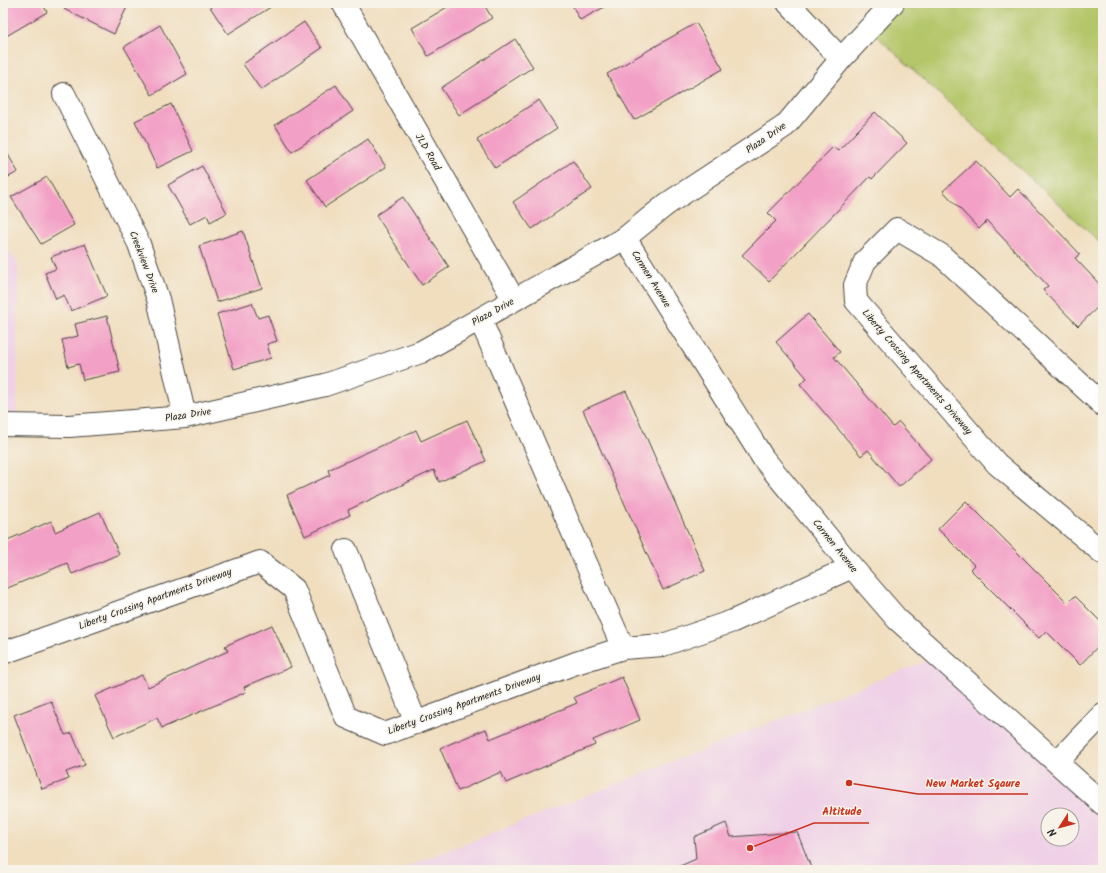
<svg xmlns="http://www.w3.org/2000/svg" width="1106" height="873" font-family="Kalam,sans-serif">
  <style>
    .built { fill: #efd0e7; fill-rule: evenodd }
    .green { fill: #b4c669; stroke: #70784a }
    .building { fill: #f3a0c6 }
    .lines { fill: none; stroke-linecap: round; stroke-linejoin: round }
    .minor-casing { stroke: #494641; stroke-width: 24 }
    .minor { stroke: #fff; stroke-width: 22 }
    .labels { text-anchor: middle; dominant-baseline: central; stroke-width: 3; stroke-linejoin: round; paint-order: stroke }
    .street-label { font-size: 10px; fill: #2b2b2b; stroke: #f7f3e8 }
    .leader { fill: none; stroke: #c8321e; stroke-width: 1.5 }
    .callout-dot { fill: #c8321e; stroke: #f7f3e8; stroke-width: 1.5 }
    .callout-label { font-size: 11px; text-anchor: middle; font-weight: bold; fill: #c8321e; stroke: #f7f3e8; stroke-width: 3; stroke-linejoin: round; paint-order: stroke }
  </style>
  <rect width="100%" height="100%" fill="#f7f3e8"/>
  <filter id="ink" filterUnits="userSpaceOnUse"><feTurbulence type="fractalNoise" baseFrequency=".025" numOctaves="2"/><feDisplacementMap in="SourceGraphic" scale="8" xChannelSelector="R" yChannelSelector="G"/><feConvolveMatrix kernelMatrix="1 2 1 2 8 2 1 2 1" color-interpolation-filters="sRGB"/></filter>
  <filter id="wash" filterUnits="userSpaceOnUse"><feTurbulence type="fractalNoise" baseFrequency=".012" numOctaves="4" result="noise"/><feDisplacementMap in="SourceGraphic" scale="16" xChannelSelector="R" yChannelSelector="G"/><feGaussianBlur stdDeviation="0.9" result="paint"/><feColorMatrix in="noise" values="0 0 0 0 0 0 0 0 0 0 0 0 0 0 0 0 0 1.4 0 .05"/><feComposite in="paint" operator="in"/></filter>
  <g filter="url(#wash)">
    <rect width="100%" height="100%" fill="#f0debf"/>
    <path class="built" d="M3 245 18 261 17 425H3Z
      M939 656 1103 804V870H399ZM1048 815H1072V839H1048Z"/>
    <path class="green" d="M893 3H1103V245L869 29Z"/>
    <g id="blocks">
      <path class="building" d="M3 3H42L47 12 3 38Z
        M67 3H129L114 34 64 9Z
        M216 3H277L228 34 210 7Z
        M454 3H483L492 18 428 56 412 28Z
        M571 3H612L580 20Z
        M304 22 322 48 261 90 243 64Z
        M696 23 723 69 634 120 607 74Z
        M160 25 187 74 152 95 124 47Z
        M515 39 533 67 459 115 441 88Z
        M336 85 353 111 292 152 275 125Z
        M539 100 557 128 495 168 477 140Z
        M171 104 193 151 157 168 135 121Z
        M875 112 907 143 872 179 870 177 769 281 742 255 776 221 768 213 833 147 838 151Z
        M368 139 386 167 325 207 307 180Z
        M3 146 18 172 3 180Z
        M573 161 592 189 532 229 513 202Z
        M976 161 1010 197 1018 189 1080 254 1075 258 1103 288V302L1078 326 1043 290 1048 286 987 221 979 229 943 191Z
        M202 166 227 213 210 222 207 215 190 224 168 185Z
        M47 177 74 225 41 244 11 197Z
        M403 197 449 267 422 285 376 215Z
        M243 231 262 288 217 302 199 246Z
        M85 244 107 296 71 311 64 295 56 299 45 273 56 269 51 257Z
        M252 303 258 318 268 315 277 341 267 344 271 358 234 369 217 314Z
        M808 314 840 352 834 357 893 427 899 422 931 459 899 487 868 450 861 456 800 384 807 378 776 342Z
        M107 316 120 372 83 380 79 364 68 367 62 340 78 336 75 324Z
        M626 391 705 571 663 590 583 410Z
        M467 420 486 461 439 482 434 470 348 510 350 515 305 536 287 495 330 475 328 470 416 430 421 441Z
        M966 501 1068 603 1075 596 1103 624V641L1080 665 1046 631 1039 638 970 569 974 565 938 529Z
        M100 512 119 554 72 574 67 563 3 590V542L51 521 55 532Z
        M272 625 291 667 244 687 246 692 162 728 157 718 114 737 95 696 142 675 148 687 228 651 225 646Z
        M622 677 640 720 593 740 595 745 506 783 501 772 458 791 440 748 486 729 490 739 577 703 574 697Z
        M51 701 65 735 72 733 85 765 66 772 69 779 42 789 14 715Z
        M726 823 731 837 797 832 812 870H671L696 859 694 837Z"/>
    </g>
  </g>
  <g filter="url(#ink)">
    <use href="#blocks" fill-opacity="0" stroke="#494641" stroke-width="1"/>
    <g class="lines">
      <g class="minor-casing">
        <path id="minor" d="M343 3 514 300
          M788 3 841 59
          M64 94 139 244 158 299 185 417
          M625 238 763 458 852 567 897 619 1103 804
          M480 319 623 648
          M1103 405 941 255 897 229 865 261 855 285 856 301 997 464 1103 553
          M3 425 69 426 185 417 325 385 421 352 625 238 667 204 785 126 841 59 893 3
          M346 550 416 723
          M3 653 260 562 294 589 346 717 385 734 576 663 623 648 663 645 733 621 852 567
          M1057 762 1103 714"/>
      </g>
      <use href="#minor" class="minor"/>
    </g>
  </g>
  <g class="labels">
    <g class="street-label">
      <text transform="translate(766 138) rotate(-35)">Plaza Drive</text>
      <text transform="translate(428 152) rotate(60)">JLD Road</text>
      <text transform="translate(144 262) rotate(69)">Creekview Drive</text>
      <text transform="translate(651 279) rotate(58)">Carmen Avenue</text>
      <text transform="translate(493 312) rotate(-29)">Plaza Drive</text>
      <text transform="translate(917 372) rotate(49)">Liberty Crossing Apartments Driveway</text>
      <text transform="translate(188 415) rotate(-9)">Plaza Drive</text>
      <text transform="translate(835 546) rotate(51)">Carmen Avenue</text>
      <text transform="translate(155 599) rotate(-20)">Liberty Crossing Apartments Driveway</text>
      <text transform="translate(464 704) rotate(-20)">Liberty Crossing Apartments Driveway</text>
    </g>
  </g>
  <path class="leader" d="M849 783L918 794H1028M750 848L814 823H869"/>
  <g class="callout-dot">
    <circle cx="849" cy="783" r="4"/>
    <circle cx="750" cy="848" r="4"/>
  </g>
  <g class="callout-label">
    <text x="973" y="787">New Market Sqaure</text>
    <text x="842" y="815">Altitude</text>
  </g>
  <rect width="1106" height="873" fill="none" stroke="#f7f3e8" stroke-width="16"/>
  <g transform="translate(1060 827) rotate(234)"><circle r="19" fill="#f7f3e8" stroke="#a5a39c"/>
  <path d="M0-3L7 15L0 10L-7 15Z" fill="#c8321e"/>
  <text y="-6" font-size="11" font-weight="bold" text-anchor="middle" fill="#2b2b2b">N</text>
  </g>
</svg>
